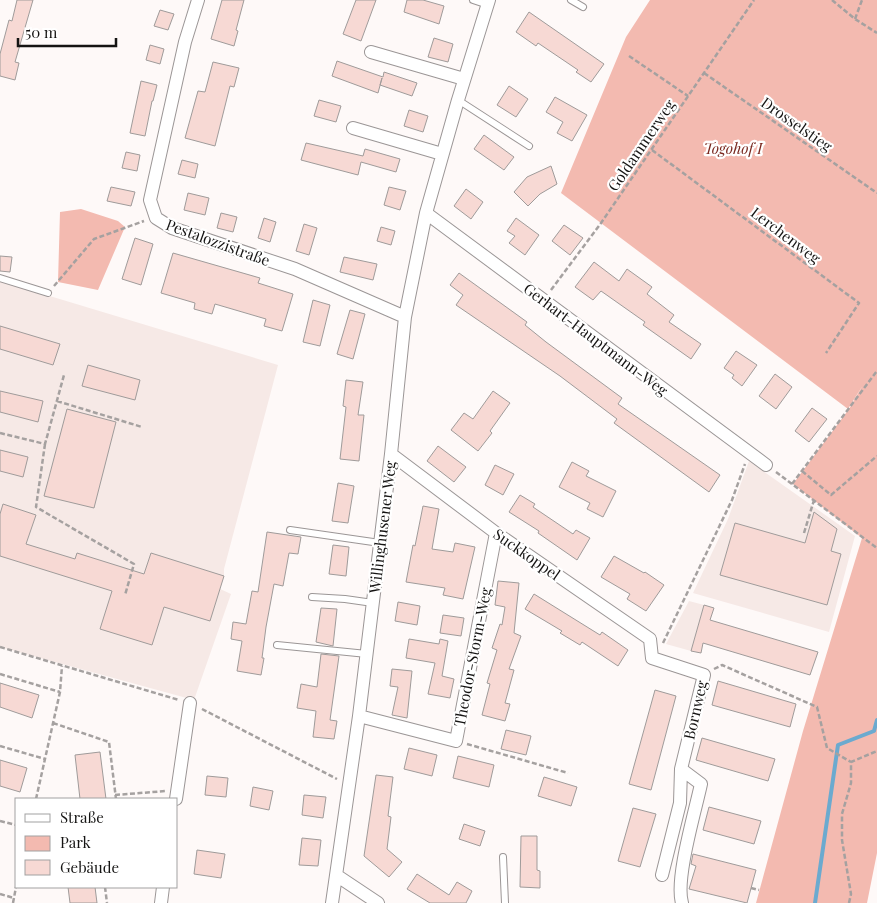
<svg xmlns="http://www.w3.org/2000/svg" width="877" height="903" font-family="'Playfair Display',serif">
  <style>
    .built { fill: #f6e9e6 }
    .green { fill: #f3bab0 }
    .lines { fill: none; stroke-linecap: round; stroke-linejoin: round }
    .stream { stroke: #6baacf; stroke-width: 4 }
    .building { fill: #f7d9d4; stroke: #9f9b9a }
    .service-casing { stroke: #9b9696; stroke-width: 8 }
    .minor-casing { stroke: #9b9696; stroke-width: 14 }
    .path { stroke: #a5a1a0; stroke-width: 2.5; stroke-dasharray: 5 2.5; stroke-linecap: butt }
    .service { stroke: #fff; stroke-width: 6 }
    .minor { stroke: #fff; stroke-width: 12 }
    .labels { text-anchor: middle; dominant-baseline: central; stroke-width: 4.5; stroke-linejoin: round; paint-order: stroke }
    .street-label { font-size: 15px; fill: #151413; stroke: #fff }
    .park-label { font-size: 15px; font-style: italic; fill: #79281f; stroke: #fff }
  </style>
  <rect width="100%" height="100%" fill="#fef9f8"/>
  <path class="built" d="M0 281 278 365 224 569V576L218 588 231 594 194 700 0 647Z
    M749 461 855 536 829 632 693 593 728 519Z
    M689 601 704 605 691 651 666 644Z"/>
  <path class="green" d="M650 0H877V853L867 903H756L803 731 862 538 793 484 849 409 863 385 848 409 561 193 626 37Z
    M81 209 118 221 125 227 98 290 58 282 60 212Z"/>
  <g class="lines">
    <path class="stream" d="M815 903 838 745 874 731 877 720"/>
  </g>
  <path class="building" d="M17 0H33L15 62 19 63 15 80 0 76V54L9 20 12 21Z
    M222 0H244L236 30 238 31 234 46 211 39Z
    M356 0H376L361 41 343 34Z
    M407 0H423L444 6 439 24 404 12Z
    M160 10 174 14 168 30 154 26Z
    M529 12 604 64 591 82 576 72 578 70 538 43 536 46 516 32Z
    M434 38 453 44 448 62 428 57Z
    M150 45 164 49 160 64 146 60Z
    M337 61 383 77 384 72 417 83 412 96 380 85 382 78 378 93 332 76Z
    M213 62 239 68 234 87 230 86 215 146 185 138 198 91 205 92Z
    M141 81 157 85 153 101H152L145 136 130 133Z
    M509 86 528 99 516 117 497 105Z
    M555 97 587 115 572 141 557 133 563 122 546 112Z
    M319 100 341 106 336 122 314 116Z
    M409 110 428 116 423 132 404 126Z
    M484 135 514 157 504 170 474 149Z
    M306 143 363 156 365 149 400 159 396 172 361 162 358 175 301 160Z
    M126 152 140 155 137 171 122 168Z
    M182 160 198 164 195 178 178 174Z
    M551 166 557 184 540 194 528 206 514 192 527 177Z
    M111 187 135 192 131 206 107 201Z
    M389 187 406 191 400 210 384 205Z
    M466 189 483 202 471 219 454 206Z
    M188 193 209 198 205 215 184 210Z
    M221 213 237 217 233 232 217 228Z
    M264 218 276 222 270 242 258 238Z
    M516 218 539 235 525 255 509 243 515 236 507 231Z
    M304 224 317 228 309 255 296 251Z
    M564 225 583 238 570 255 552 241Z
    M381 227 395 231 391 245 377 241Z
    M135 238 153 244 141 285 122 279Z
    M173 253 260 278 258 283 293 294 282 331 264 326 266 319 215 304 212 314 194 309 195 303 161 293Z
    M0 256 12 257 10 272 0 271Z
    M344 257 377 264 373 280 340 272Z
    M594 262 619 281 627 269 652 287 647 294 674 315 669 322 701 344 691 359 643 325 645 322 601 291 593 300 575 287Z
    M459 273 527 322 525 325 546 342 622 398 618 404 720 475 709 492 614 423 617 419 560 376 456 305 463 295 450 285Z
    M313 300 330 305 320 346 303 342Z
    M350 310 365 314 353 359 337 354Z
    M0 326 60 344 53 365 0 349Z
    M736 351 757 365 742 386 732 378 734 375 724 368Z
    M88 365 140 380 135 400 82 386Z
    M775 374 792 387 776 409 759 396Z
    M346 380 363 382 358 415H364L359 461 340 459 346 407 343 406Z
    M0 391 43 401 38 422 0 412Z
    M493 391 510 403 490 431 492 433 478 451 451 430 464 413 473 419Z
    M812 408 827 419 809 442 795 431Z
    M67 409 116 422 94 508 44 496Z
    M438 446 466 467 454 482 427 461Z
    M0 450 28 457 23 477 0 471Z
    M572 462 589 471 586 476 616 491 603 517 587 509 590 503 559 487Z
    M495 465 514 474 503 495 485 485Z
    M338 483 354 486 348 523 332 521Z
    M520 495 535 504 533 507 573 534 576 530 590 538 577 560 538 533 539 531 509 512Z
    M3 504 36 515 26 544 75 559 77 553 144 574 151 553 224 576 210 621 164 607 152 645 100 629 112 591 0 556V514Z
    M423 506 439 509 432 549 453 552 455 543 475 547 463 599 443 595 445 588 406 582 413 545 415 546Z
    M814 512 837 529 831 551 841 554 827 605 720 575 735 523 805 543Z
    M267 532 301 537 298 554 289 553 283 586 274 584 266 627 262 658H264L261 675 237 671 242 641 231 639 233 622 246 624 252 591 258 592Z
    M333 545 349 547 346 576 329 574Z
    M614 556 644 573 645 572 664 585 646 611 627 599 630 594 601 577Z
    M498 581 519 583 514 633 521 636 509 669 514 670 505 703 510 704 505 721 482 715 490 684 487 683 497 650 492 648 500 624 502 625 505 607 495 605Z
    M534 594 600 635 602 632 628 650 618 666 582 642 580 645 560 633 562 631 525 609Z
    M398 602 420 606 417 625 395 621Z
    M704 605 714 608 710 620 818 652 810 675 703 643 701 653 691 651Z
    M321 608 337 609 333 646 316 642Z
    M443 615 464 618 461 636 440 633Z
    M409 639 439 644 440 639 448 641 442 676 454 679 450 698 428 694 435 663 406 658Z
    M321 654 339 656 330 720 337 721 334 739 313 737 316 711 297 708 301 684 317 687Z
    M392 669 412 671 407 718 392 715 398 687 390 686Z
    M718 681 796 704 790 727 712 705Z
    M0 683 39 695 32 718 0 707Z
    M655 690 676 696 651 790 629 784Z
    M506 730 531 736 526 755 501 749Z
    M702 738 775 759 768 781 696 760Z
    M409 748 437 755 432 776 404 769Z
    M100 752 106 799H80L75 755Z
    M458 756 494 765 489 787 453 778Z
    M0 760 27 768 20 792 0 786Z
    M376 775 393 777 388 816 391 817 387 849 402 862 389 877 364 856Z
    M207 776 228 778 226 797 205 795Z
    M544 777 577 787 571 806 538 796Z
    M253 787 273 791 269 810 250 806Z
    M304 795 326 797 323 818 302 815Z
    M709 807 761 821 754 844 703 830Z
    M633 808 656 814 640 867 618 861Z
    M464 824 485 831 480 846 459 839Z
    M521 836H537V870L540 871V888L520 887Z
    M302 838 321 840 318 866 299 865Z
    M197 850 225 854 221 878 194 874Z
    M693 854 756 870 747 903 689 889 696 866 691 864Z
    M417 874 449 895 457 882 472 891 466 903H430L407 889Z
    M68 887H95L97 903H70Z"/>
  <g class="lines">
    <g class="service-casing">
      <path id="service" d="M473 0 488 5
        M571 0 583 7
        M458 100 529 146
        M0 278 48 293
        M290 530 380 543
        M312 597 345 599 373 603
        M277 645 367 654
        M503 857 505 903"/>
    </g>
    <g class="minor-casing">
      <path id="minor" d="M198 0 185 42 150 200 156 218 172 228 295 269 405 317
        M371 52 464 79
        M353 128 442 154
        M426 213 766 465
        M391 454 496 533 650 639 652 658 704 675 681 769 701 784C695 812 675 879 682 903
        M359 716 456 741 496 533
        M176 799 190 703
        M336 875 378 903
        M662 875 680 803 681 769
        M161 903 163 887
        M332 903 359 716 391 454 405 317 426 213 458 100 489 0"/>
    </g>
    <path class="path" d="M832 0 855 19 877 33
      M855 19 862 0
      M629 56 688 96
      M704 73 877 193
      M652 150 859 303 826 353
      M54 286 94 239 144 221
      M551 290 601 223 754 0
      M57 401 142 427
      M0 433 45 444 64 375
      M45 444 36 507 134 564 125 595
      M802 471 831 495 877 456
      M776 472 877 548
      M792 484 877 371
      M804 533 814 500
      M663 643 732 500 745 464
      M0 647 179 700
      M714 669 722 665 817 707 827 748 851 762
      M0 674 60 692
      M202 709 337 779
      M53 723 109 742 116 799
      M467 744 568 773
      M0 746 45 759
      M115 795 166 791
      M36 799 60 692 62 666
      M0 821 16 825
      M105 887 107 903
      M751 888 759 890
      M0 894 14 898
      M13 903 16 887
      M849 903 851 894 842 840V814L851 783V762L877 751"/>
    <use href="#service" class="service"/>
    <use href="#minor" class="minor"/>
  </g>
  <g class="labels">
    <g class="street-label">
      <text transform="translate(797 124) rotate(35)">Drosselstieg</text>
      <text transform="translate(641 145) rotate(-56)">Goldammerweg</text>
      <text transform="translate(786 235) rotate(37)">Lerchenweg</text>
      <text transform="translate(218 242) rotate(20)">Pestalozzistraße</text>
      <text transform="translate(596 339) rotate(37)">Gerhart-Hauptmann-Weg</text>
      <text transform="translate(382 527) rotate(-83)">Willinghusener Weg</text>
      <text transform="translate(527 554) rotate(35)">Suckkoppel</text>
      <text transform="translate(472 657) rotate(-79)">Theodor-Storm-Weg</text>
      <text transform="translate(695 710) rotate(-77)">Bornweg</text>
    </g>
    <g class="park-label">
      <text x="733" y="148">Togohof I</text>
    </g>
  </g>
  <rect x="15" y="798" width="162" height="90" fill="#ffffff" stroke="#a1a1a1"/>
  <rect x="25" y="814" width="25" height="8" fill="#ffffff" stroke="#a1a1a1"/>
  <text x="60" y="823" font-size="15" fill="#151413">Straße</text>
  <rect x="25" y="836" width="25" height="15" fill="#f3bab0" stroke="#a1a1a1"/>
  <text x="60" y="848" font-size="15" fill="#151413">Park</text>
  <rect x="25" y="860" width="25" height="15" fill="#f7d9d4" stroke="#a1a1a1"/>
  <text x="60" y="873" font-size="15" fill="#151413">Gebäude</text>
  <path d="M18 38v8h98v-8" fill="none" stroke="#151413" stroke-width="2.5"/>
  <text x="25" y="38" font-size="15" fill="#151413" stroke="#ffffff" stroke-width="4" paint-order="stroke">50 m</text>
</svg>
